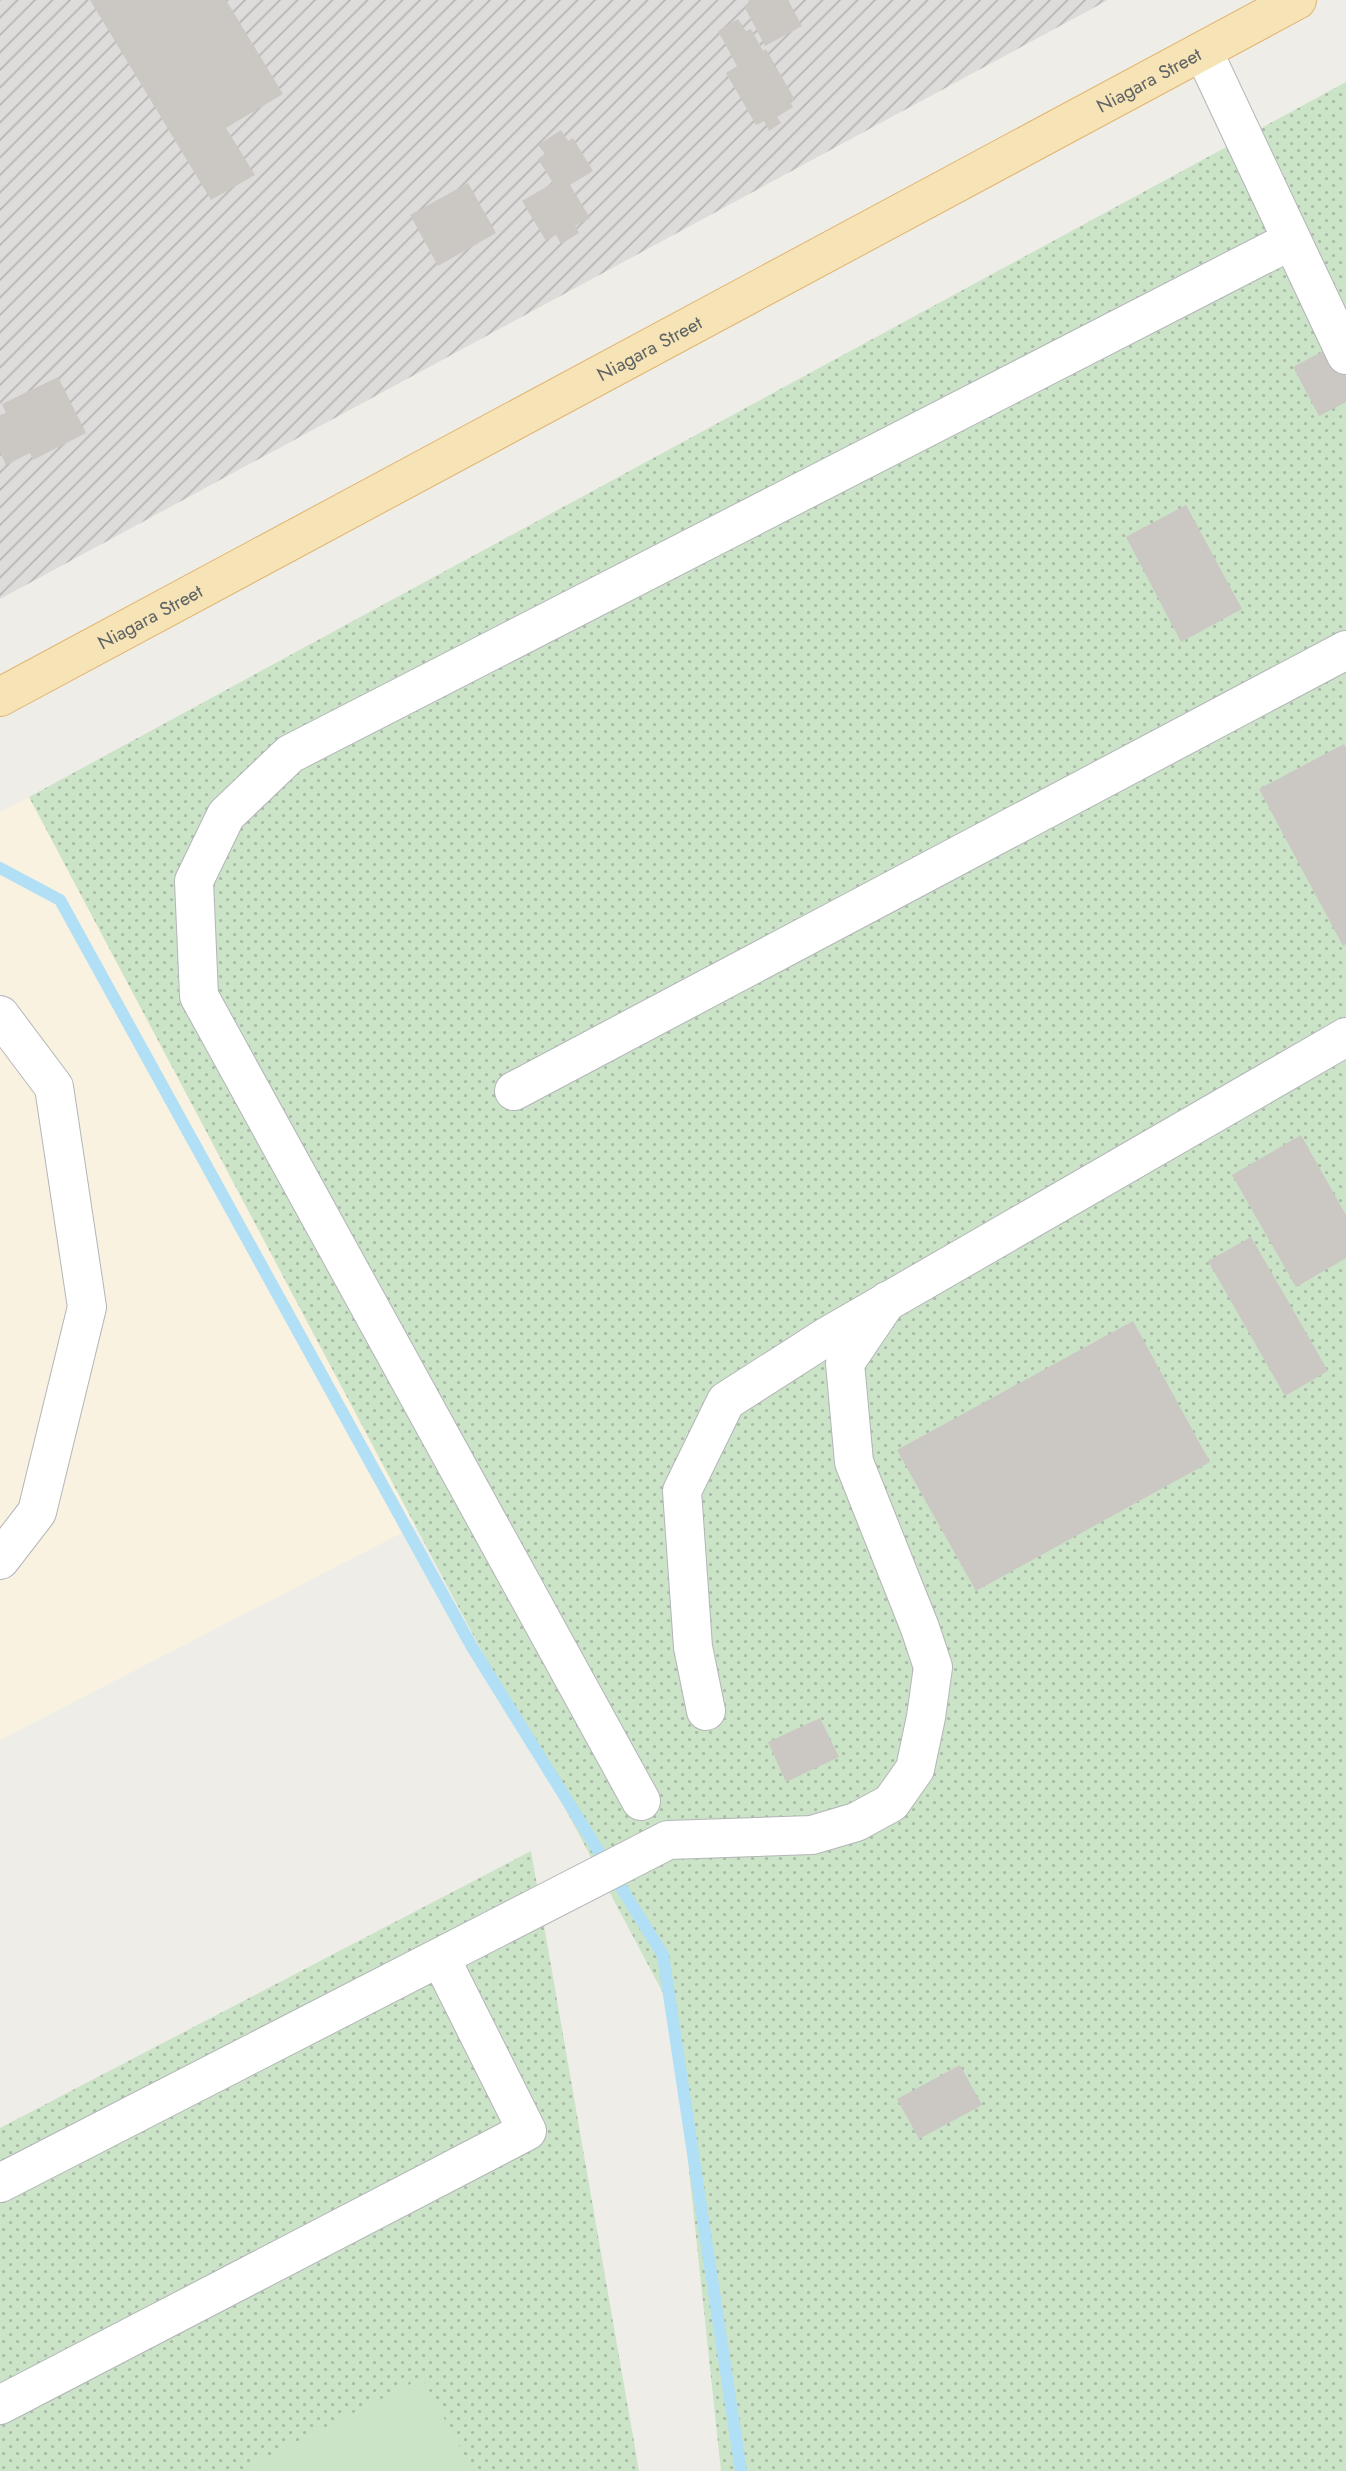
<svg xmlns="http://www.w3.org/2000/svg" width="1346" height="2471" font-family="Jost,sans-serif">
  <style>
    .commercial { fill: #faf2e1 }
    .industrial { fill: url(#industrial-furrows) }
    .park { fill: url(#park-dots) }
    .pitch { fill: #cbe3c7 }
    .lines { fill: none; stroke-linecap: round; stroke-linejoin: round }
    .stream { stroke: #b1dff5; stroke-width: 12 }
    .building { fill: #cbc8c4 }
    .minor-casing { stroke: #b3b5b8; stroke-width: 40 }
    .major-casing { stroke: #e2b46e; stroke-width: 40 }
    .minor { stroke: #fff; stroke-width: 38 }
    .major { stroke: #f6e4b6; stroke-width: 38 }
    .labels { text-anchor: middle; dominant-baseline: central; stroke-width: 7; stroke-linejoin: round; paint-order: stroke }
    .street-label { font-size: 19px; fill: #5f6366; stroke: #fff }
  </style>
  <defs>
    <pattern id="industrial-furrows" width="10" height="10" patternUnits="userSpaceOnUse" patternTransform="scale(1.75)"><rect width="10" height="10" fill="#dedcda"/><path d="M-1 1l2-2M0 10L10 0M9 11l2-2" fill="none" stroke="#b7b6b5"/></pattern>
    <pattern id="park-dots" width="8" height="8" patternUnits="userSpaceOnUse" patternTransform="scale(1.75)"><rect width="8" height="8" fill="#cbe3c7"/><path d="M2 2h.1M6 6h.1" fill="none" stroke="#a8bca5" stroke-width="1.8" stroke-linecap="round"/></pattern>
  </defs>
  <rect width="100%" height="100%" fill="#efede8"/>
  <path class="commercial" d="M29 797 415 1526 0 1740V812Z"/>
  <path class="industrial" d="M0 0H1108L0 599Z"/>
  <path class="park" d="M1346 82V2471H721L672 2010 29 797Z
    M531 1851 639 2471H0V2128Z"/>
  <path class="pitch" d="M422 2378 473 2471H239Z"/>
  <g class="lines">
    <path class="stream" d="M0 868 60 900 472 1647 663 1955 741 2471"/>
  </g>
  <path class="building" d="M90 0H226L283 94 226 128 255 175 211 200Z
    M748 0H788L802 26 765 46 744 6 750 3Z
    M738 19 746 31 751 29 763 51 766 49 795 100 790 102 793 107 777 117 781 123 769 131 764 121 756 125 726 73 737 66 718 31Z
    M561 130 568 141 573 138 593 171 570 185 590 218 575 226 579 233 561 244 556 235 546 241 522 201 553 183 538 159 545 154 538 145Z
    M468 183 496 233 438 266 410 215Z
    M1346 339V402L1319 416 1293 367Z
    M58 377 86 433 33 460 30 453 6 465 0 452V415L6 413 2 404Z
    M1186 505 1242 609 1181 642 1126 537Z
    M1344 744 1346 748V944L1343 946 1259 789Z
    M1301 1135 1346 1215V1258L1296 1287 1232 1175Z
    M1251 1237 1328 1371 1285 1396 1208 1261Z
    M1133 1321 1210 1462 976 1591 897 1450Z
    M820 1718 839 1757 786 1782 768 1742Z
    M960 2065 982 2105 919 2139 897 2099Z"/>
  <g class="lines">
    <g class="minor-casing">
      <path id="minor" d="M1203 51 1346 355
        M0 1015 54 1087 87 1307 37 1512 0 1560
        M514 1091 1346 650
        M706 1711 693 1647 682 1491 726 1401 826 1337 1346 1037
        M641 1801 199 996 194 881 226 815 290 754 1292 240
        M0 2183 668 1840 812 1835 856 1822 891 1803 915 1769 926 1717 933 1667 920 1628 854 1462 845 1363 887 1301
        M0 2405 527 2131 440 1957"/>
    </g>
    <g class="major-casing">
      <g id="major">
        <path id="s1" d="M0 697 1297 0"/>
      </g>
    </g>
    <use href="#minor" class="minor"/>
    <use href="#major" class="major"/>
  </g>
  <g class="labels">
    <g class="street-label">
      <text stroke="none"><textPath href="#s1" startOffset="1304">Niagara Street</textPath></text>
      <text stroke="none"><textPath href="#s1" startOffset="737">Niagara Street</textPath></text>
      <text stroke="none"><textPath href="#s1" startOffset="170">Niagara Street</textPath></text>
    </g>
  </g>
</svg>
